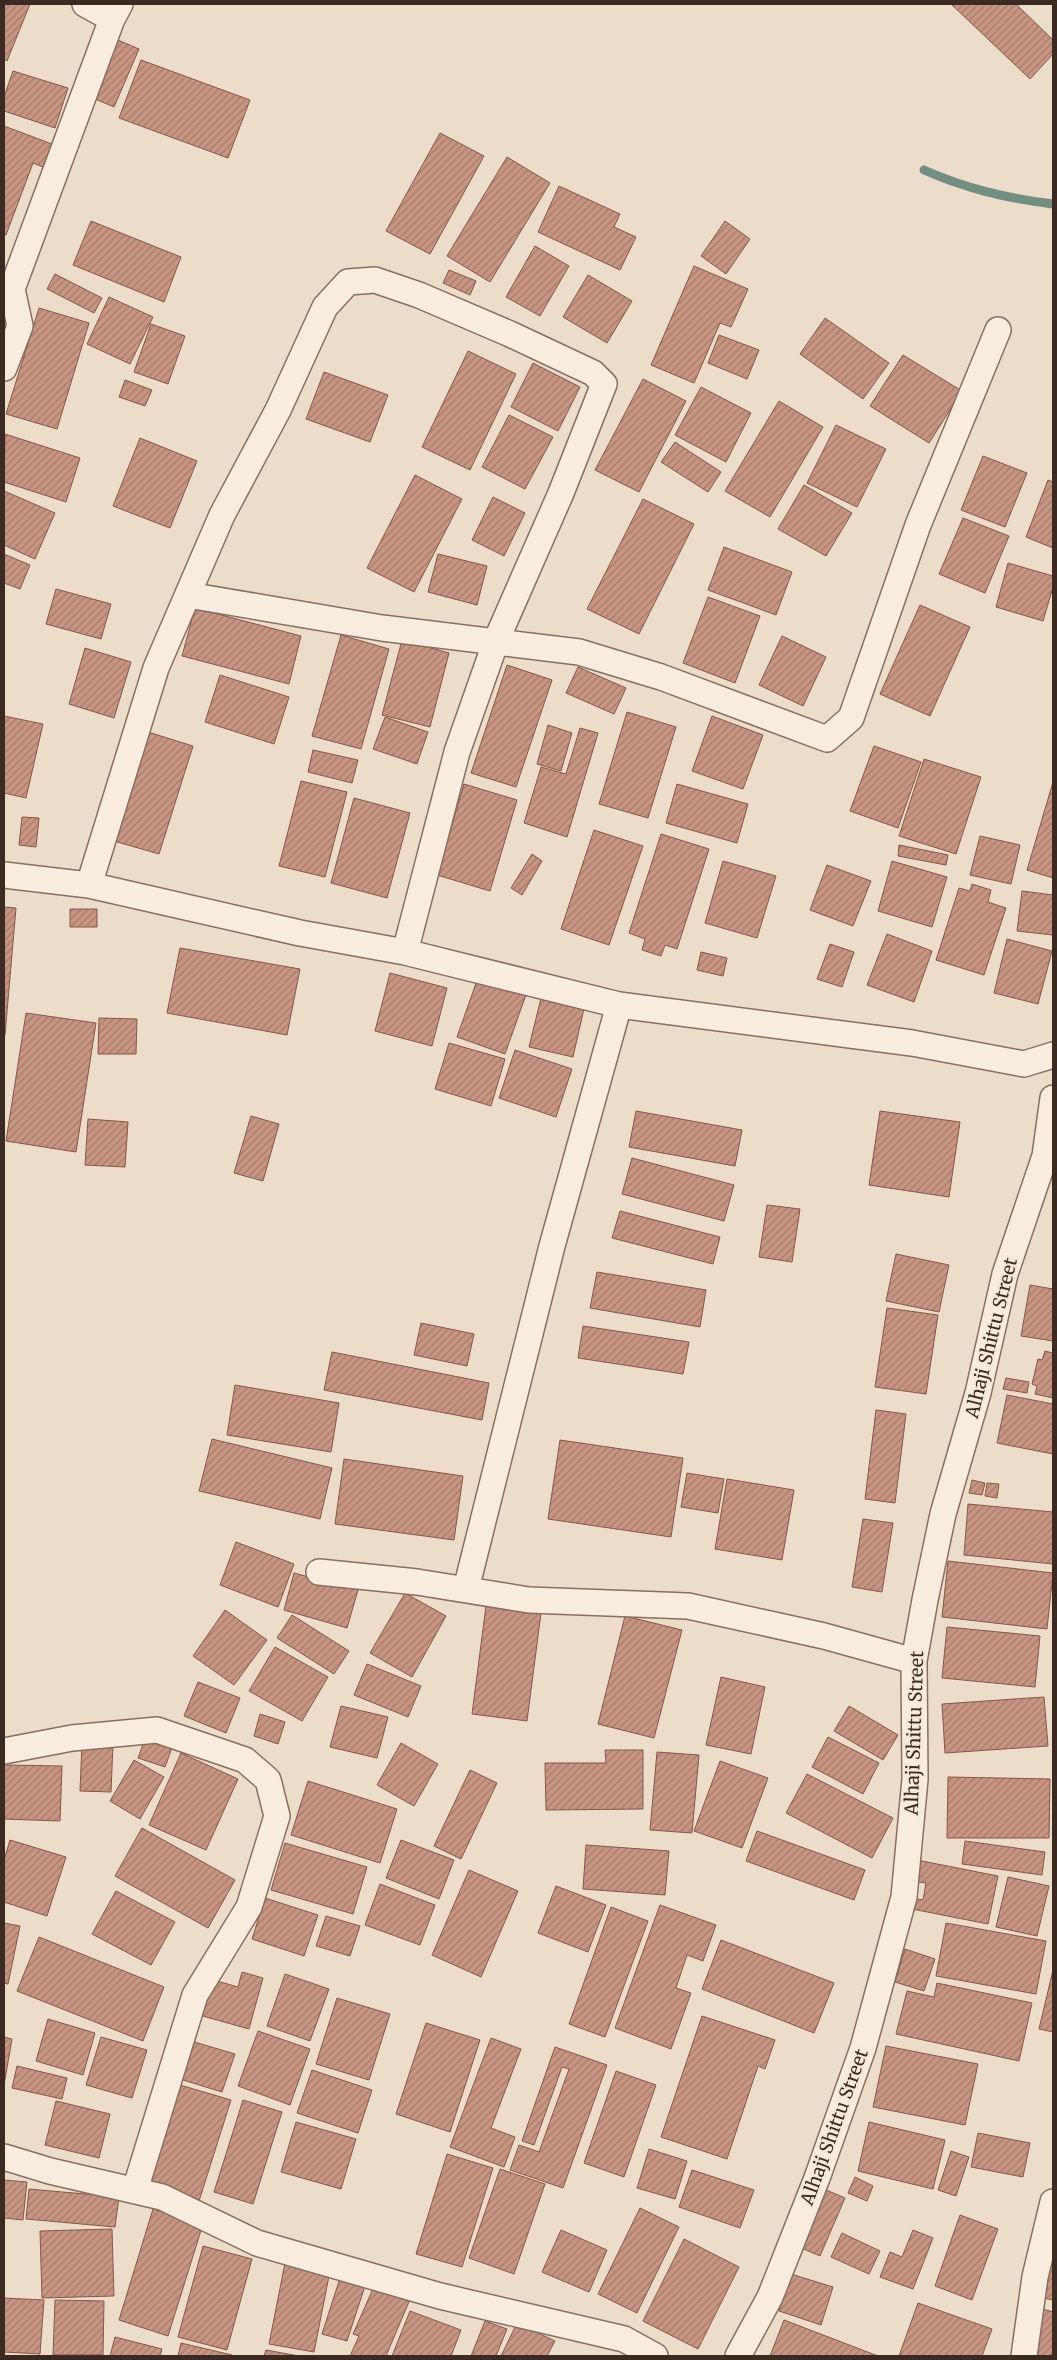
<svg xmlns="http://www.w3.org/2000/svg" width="1057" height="2360" font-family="Merriweather,serif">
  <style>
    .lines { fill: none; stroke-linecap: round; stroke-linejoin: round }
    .stream { stroke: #718f83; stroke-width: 9 }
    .building { fill: url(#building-hatch); stroke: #865647 }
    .street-casing { stroke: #886f5f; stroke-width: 28 }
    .street { stroke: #f7ecdd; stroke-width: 25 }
    .labels { text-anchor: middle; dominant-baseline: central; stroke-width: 4.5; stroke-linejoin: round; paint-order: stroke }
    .street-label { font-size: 18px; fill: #3a2a22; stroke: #f4e8d9 }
  </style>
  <defs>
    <pattern id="building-hatch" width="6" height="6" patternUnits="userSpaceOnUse" patternTransform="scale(1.25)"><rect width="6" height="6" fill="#c89583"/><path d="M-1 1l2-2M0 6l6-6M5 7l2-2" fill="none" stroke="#a37a6b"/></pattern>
  </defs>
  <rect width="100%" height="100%" fill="#ecddca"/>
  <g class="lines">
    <path class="stream" d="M924 170C967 189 1006 198 1053 204"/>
  </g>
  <path class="building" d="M4 4H30L7 61 4 59Z
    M951 4H1016L1053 40V54L1030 79Z
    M118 40 139 49 114 107 93 98Z
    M141 60 250 100 228 158 119 118Z
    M13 71 68 88 55 128 4 111V97Z
    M4 126 52 144 43 167 33 163 6 235 4 234Z
    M440 133 484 156 430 254 386 231Z
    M507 157 550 183 490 282 447 256Z
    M559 186 620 214 614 227 636 237 620 270 538 232Z
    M91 221 181 257 164 302 73 265Z
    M725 221 750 239 726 274 701 256Z
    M535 246 569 266 540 316 506 297Z
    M694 266 748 289 731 327 720 323 694 383 651 365Z
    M449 270 476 281 470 295 443 283Z
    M55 274 102 298 94 313 47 289Z
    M588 275 632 301 607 343 563 317Z
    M109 297 153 317 130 364 87 344Z
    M39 308 89 323 57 429 6 414Z
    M825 318 889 363 863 399 800 354Z
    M151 324 185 336 168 384 134 372Z
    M719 335 759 350 747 379 708 363Z
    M468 351 516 374 470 470 422 447Z
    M903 355 962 391 929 443 870 406Z
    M533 363 580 387 558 431 511 407Z
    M324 372 388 395 370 442 306 419Z
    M643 379 686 401 639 492 595 470Z
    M125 380 152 390 145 406 119 397Z
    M701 387 751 413 726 462 675 435Z
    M779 401 823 427 770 517 725 491Z
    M509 415 553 437 525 489 482 467Z
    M836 425 886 449 857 507 807 483Z
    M5 434 80 458 66 502 4 482Z
    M140 438 197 461 170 528 113 506Z
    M675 442 721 472 708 492 661 462Z
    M983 456 1027 473 1005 527 961 510Z
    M415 475 462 499 414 592 367 568Z
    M1048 480 1053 482V548L1026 537Z
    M804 485 852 513 826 556 778 529Z
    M4 491 55 513 35 559 4 545Z
    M493 497 525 513 504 556 472 540Z
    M643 499 694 524 639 634 587 609Z
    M963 518 1009 536 985 593 939 574Z
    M724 547 792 572 776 615 708 590Z
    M4 554 30 565 20 589 4 583Z
    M438 554 487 566 477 605 428 592Z
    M1008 563 1053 576V587L1043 621 996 607Z
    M56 589 111 604 101 639 46 624Z
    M708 597 760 616 735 683 683 663Z
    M920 605 970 627 930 716 880 694Z
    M195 608 301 636 289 684 182 656Z
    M341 635 389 649 361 749 312 736Z
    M782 636 826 657 803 706 759 685Z
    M402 640 449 653 430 727 382 715Z
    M85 648 131 662 114 718 69 704Z
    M507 665 552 680 516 787 471 773Z
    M578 667 626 688 614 714 566 693Z
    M220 675 289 697 274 744 205 722Z
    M627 712 676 727 648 818 599 804Z
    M4 716 43 724 26 798 4 793Z
    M712 716 763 735 743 789 692 771Z
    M385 717 428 732 417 764 373 749Z
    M548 725 572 733 561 771 537 764Z
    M580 728 598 733 567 837 524 823 541 767 566 774Z
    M148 732 193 746 159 854 114 841Z
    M874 746 921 762 898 828 850 811Z
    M313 750 358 760 352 783 308 772Z
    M924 759 981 777 956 854 899 836Z
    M301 781 347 792 325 877 279 866Z
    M1053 782V878L1027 870Z
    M464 784 517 800 490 891 437 875Z
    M677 784 748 804 737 843 666 823Z
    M354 798 410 813 387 898 331 883Z
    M22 817 39 818 36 847 19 845Z
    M594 830 643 846 609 945 561 929Z
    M661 834 709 849 677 949 665 945 661 956 642 950 645 939 629 933Z
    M980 836 1020 845 1011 884 970 875Z
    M899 845 948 855 946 865 898 856Z
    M532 854 542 861 522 895 511 888Z
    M723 861 776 876 757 938 705 923Z
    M892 861 947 877 932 927 878 911Z
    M827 865 871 881 853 926 810 910Z
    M972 884 991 890 988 902 1006 908 984 975 936 960 959 888 970 891Z
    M1022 891 1053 895V935L1017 931Z
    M4 907 16 908 5 1035H4Z
    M70 909H97V927H70Z
    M887 934 932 951 914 1002 867 985Z
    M1007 939 1052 951 1038 1004 994 993Z
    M830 944 854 952 842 987 817 979Z
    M180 948 300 969 287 1035 167 1013Z
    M701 952 727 958 723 976 697 970Z
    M480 972 528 989 505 1054 457 1037Z
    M390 973 447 988 432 1046 375 1031Z
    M542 994 585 1004 573 1057 529 1047Z
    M26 1013 96 1023 76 1152 6 1141Z
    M99 1018 137 1019 136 1054H98Z
    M449 1043 505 1059 491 1106 435 1089Z
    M515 1050 572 1069 556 1117 499 1098Z
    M636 1111 742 1130 735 1166 629 1147Z
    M880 1111 960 1122 949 1197 869 1185Z
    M251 1116 279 1124 263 1181 234 1173Z
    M88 1119 128 1122 125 1167 85 1165Z
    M632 1158 734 1185 724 1221 622 1194Z
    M767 1205 800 1209 792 1262 759 1257Z
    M620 1211 720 1237 713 1264 612 1238Z
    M896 1254 949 1265 939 1312 886 1301Z
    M597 1272 706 1290 700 1327 590 1308Z
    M1030 1285 1053 1289V1341L1021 1336Z
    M887 1308 938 1315 926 1394 875 1387Z
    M421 1323 474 1334 467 1366 414 1355Z
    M583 1326 689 1342 683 1374 578 1358Z
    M1045 1351 1053 1353V1398L1035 1394 1037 1386 1032 1384 1038 1359 1042 1360Z
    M332 1352 489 1383 482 1420 324 1390Z
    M1006 1378 1029 1382 1027 1393 1003 1389Z
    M235 1385 339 1403 331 1452 227 1435Z
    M1007 1395 1053 1404V1454L997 1443Z
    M876 1410 906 1414 895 1503 865 1499Z
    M212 1439 332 1468 320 1519 199 1491Z
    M560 1440 683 1458 671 1537 548 1519Z
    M344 1459 463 1476 454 1540 335 1524Z
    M687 1473 724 1479 718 1513 681 1507Z
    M727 1479 794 1490 782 1560 715 1549Z
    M972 1480 985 1483 982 1495 969 1493Z
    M987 1483 999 1484 997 1498 985 1496Z
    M968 1504 1053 1512V1564L964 1555Z
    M863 1519 893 1523 882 1592 852 1587Z
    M236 1542 294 1564 278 1607 220 1585Z
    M948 1561 1053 1573 1047 1629 942 1617Z
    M294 1573 358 1590 347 1628 284 1610Z
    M405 1593 446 1616 412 1677 370 1653Z
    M486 1606 541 1613 527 1721 472 1714Z
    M225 1610 267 1640 234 1685 193 1656Z
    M292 1615 349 1651 334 1674 277 1638Z
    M625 1616 682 1630 654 1738 598 1724Z
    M947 1627 1040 1636 1035 1687 942 1678Z
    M275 1647 328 1677 302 1721 249 1691Z
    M367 1664 421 1686 408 1717 354 1695Z
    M721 1677 765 1687 751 1754 706 1745Z
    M198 1682 240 1698 226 1733 184 1716Z
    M1044 1697 1048 1746 945 1753 942 1704Z
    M341 1706 388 1717 377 1758 330 1747Z
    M849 1706 898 1735 883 1760 834 1731Z
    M260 1714 285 1722 278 1744 254 1736Z
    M146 1736 173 1745 165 1767 138 1758Z
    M828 1737 879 1763 863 1794 812 1767Z
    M82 1743 113 1744 111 1792 80 1791Z
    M401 1743 438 1764 414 1806 377 1785Z
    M605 1750H643V1809L546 1810 545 1763H606Z
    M657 1752 699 1755 692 1833 650 1830Z
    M181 1753 238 1779 206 1850 149 1825Z
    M134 1760 164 1777 140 1819 110 1801Z
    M720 1761 768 1778 742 1848 694 1831Z
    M4 1765 62 1766 60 1821 4 1819Z
    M470 1770 497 1783 461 1859 434 1846Z
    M807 1774 893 1818 872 1858 786 1813Z
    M948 1777 1050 1779 1049 1838H947Z
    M308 1781 397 1809 380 1863 291 1835Z
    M142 1828 235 1880 208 1928 115 1876Z
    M757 1831 865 1870 854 1900 746 1861Z
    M10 1840 66 1857 47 1916 4 1902V1860Z
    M401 1840 454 1860 439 1899 386 1878Z
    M965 1841 1045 1852 1042 1875 962 1864Z
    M285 1843 367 1867 353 1914 271 1890Z
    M586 1845 669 1851 665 1895 583 1889Z
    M917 1860 998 1876 988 1924 907 1908 909 1897 923 1900 926 1883 913 1881Z
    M469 1870 518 1891 481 1977 432 1955Z
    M1008 1877 1049 1886 1037 1936 996 1927Z
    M380 1884 435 1905 420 1945 365 1925Z
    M556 1886 606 1905 588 1952 538 1933Z
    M116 1891 175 1922 151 1965 92 1934Z
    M265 1898 318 1915 304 1956 252 1939Z
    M660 1905 716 1925 703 1961 687 1955 676 1988 691 1993 671 2049 615 2028Z
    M611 1907 648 1921 605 2037 569 2024Z
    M326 1916 360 1926 350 1956 316 1946Z
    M4 1923 20 1926 8 1984 4 1983Z
    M946 1923 1046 1941 1036 1994 936 1976Z
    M39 1937 164 1987 143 2041 17 1991Z
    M721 1940 834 1983 814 2033 702 1989Z
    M905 1949 935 1959 924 1991 895 1982Z
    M1053 1970V2032L1039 2029Z
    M242 1972 263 1978 249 2029 199 2015 210 1979 238 1987Z
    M285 1974 329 1989 310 2041 267 2026Z
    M937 1983 1032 2003 1019 2061 896 2034 907 1991 934 1997Z
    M337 1998 390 2014 369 2080 316 2064Z
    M702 2016 775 2040 765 2069 758 2066 727 2159 661 2137Z
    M48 2019 95 2033 83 2075 36 2061Z
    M426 2023 480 2040 450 2132 396 2114Z
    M258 2031 310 2049 290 2105 238 2086Z
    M4 2037 12 2039 4 2085Z
    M101 2037 147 2050 132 2098 86 2085Z
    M491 2038 521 2049 491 2128 515 2137 504 2167 450 2147Z
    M191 2041 235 2054 222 2092 180 2079Z
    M886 2046 978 2064 965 2125 873 2107Z
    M555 2047 607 2065 563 2188 510 2170 519 2145 539 2152 569 2069 562 2067 534 2145 522 2141Z
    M17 2066 67 2078 62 2099 12 2088Z
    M312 2070 372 2090 358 2133 297 2113Z
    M616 2071 656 2085 624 2177 584 2163Z
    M180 2085 231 2100 199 2201 148 2185Z
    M243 2100 282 2112 253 2204 214 2192Z
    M56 2101 110 2114 99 2158 45 2145Z
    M296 2122 356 2139 341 2189 281 2172Z
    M869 2122 945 2140 933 2189 858 2171Z
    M978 2133 1030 2143 1023 2177 971 2167Z
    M649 2149 687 2161 675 2199 637 2188Z
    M951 2151 969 2157 956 2196 938 2190Z
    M447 2154 493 2168 462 2267 416 2254Z
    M500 2169 545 2184 514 2274 469 2258Z
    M692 2170 754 2190 740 2228 679 2207Z
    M855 2177 873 2186 867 2201 848 2193Z
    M4 2180 27 2182 23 2220 4 2218Z
    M29 2189 119 2197 115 2227 26 2219Z
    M824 2189 845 2198 820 2256 799 2247Z
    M640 2208 679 2227 637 2313 598 2294Z
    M153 2209 203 2224 168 2336 119 2320Z
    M960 2215 998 2229 972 2300 935 2286Z
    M112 2229 114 2296 42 2298 40 2231Z
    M561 2230 607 2250 589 2292 542 2272Z
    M913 2230 933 2238 913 2289 880 2277 890 2252 902 2257Z
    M842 2233 880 2251 869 2274 831 2257Z
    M684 2239 739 2267 698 2349 643 2321Z
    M1053 2245V2300L1043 2298Z
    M203 2246 252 2259 227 2350 178 2337Z
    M285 2263 330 2271 314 2352 269 2344Z
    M791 2274 833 2287 821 2325 779 2311Z
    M341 2275 366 2283 347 2341 322 2334Z
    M376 2282 411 2297 386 2356H350L359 2336 353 2334Z
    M4 2298 44 2300 40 2354 4 2352Z
    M55 2300 104 2301 103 2355H53Z
    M918 2303 992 2329 982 2356H899Z
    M1043 2309 1053 2312V2356H1032Z
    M410 2311 461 2330 451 2356H392Z
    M784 2320 878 2356H770Z
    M485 2321 507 2329 496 2356H471Z
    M517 2323 555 2341 547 2356H501Z
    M115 2337 162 2349 160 2356H110Z
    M181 2343 232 2355V2356H178Z
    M266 2350 299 2356H264Z"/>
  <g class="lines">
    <g class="street-casing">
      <path id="street" d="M85 4 112 19
        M4 285 12 289 20 326 4 368
        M12 289 112 19 120 4
        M188 595 382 628 579 652 661 677 827 739 851 718 918 525 998 330
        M4 875 89 885 300 933 405 952 619 1005 912 1043 1024 1064 1053 1055
        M89 885 156 668 222 515 278 410 325 307 348 282 375 280 419 295 510 334 593 373 604 384 561 493 496 641 457 752 405 952
        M319 1572 417 1582 529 1600 688 1606 824 1636 914 1661
        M466 1589 552 1246 619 1005
        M4 1751 72 1738 157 1730 245 1760 268 1780 277 1816 249 1907 195 1995 135 2190
        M4 2157 50 2171 162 2197 257 2243 440 2296 624 2339 655 2356
        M738 2356 770 2297 817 2178 863 2048 904 1897 915 1779 914 1661 925 1600 943 1514 978 1393 1005 1274 1045 1156 1053 1098
        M1024 2356 1035 2277 1053 2202"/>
    </g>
    <use href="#street" class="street"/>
  </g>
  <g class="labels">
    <g class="street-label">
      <text transform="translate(991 1338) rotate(-76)">Alhaji Shittu Street</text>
      <text transform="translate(914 1733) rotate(-88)">Alhaji Shittu Street</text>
      <text transform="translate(834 2127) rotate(-70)">Alhaji Shittu Street</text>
    </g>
  </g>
  <rect width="1057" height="2360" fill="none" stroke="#3a2a22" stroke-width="10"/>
</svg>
